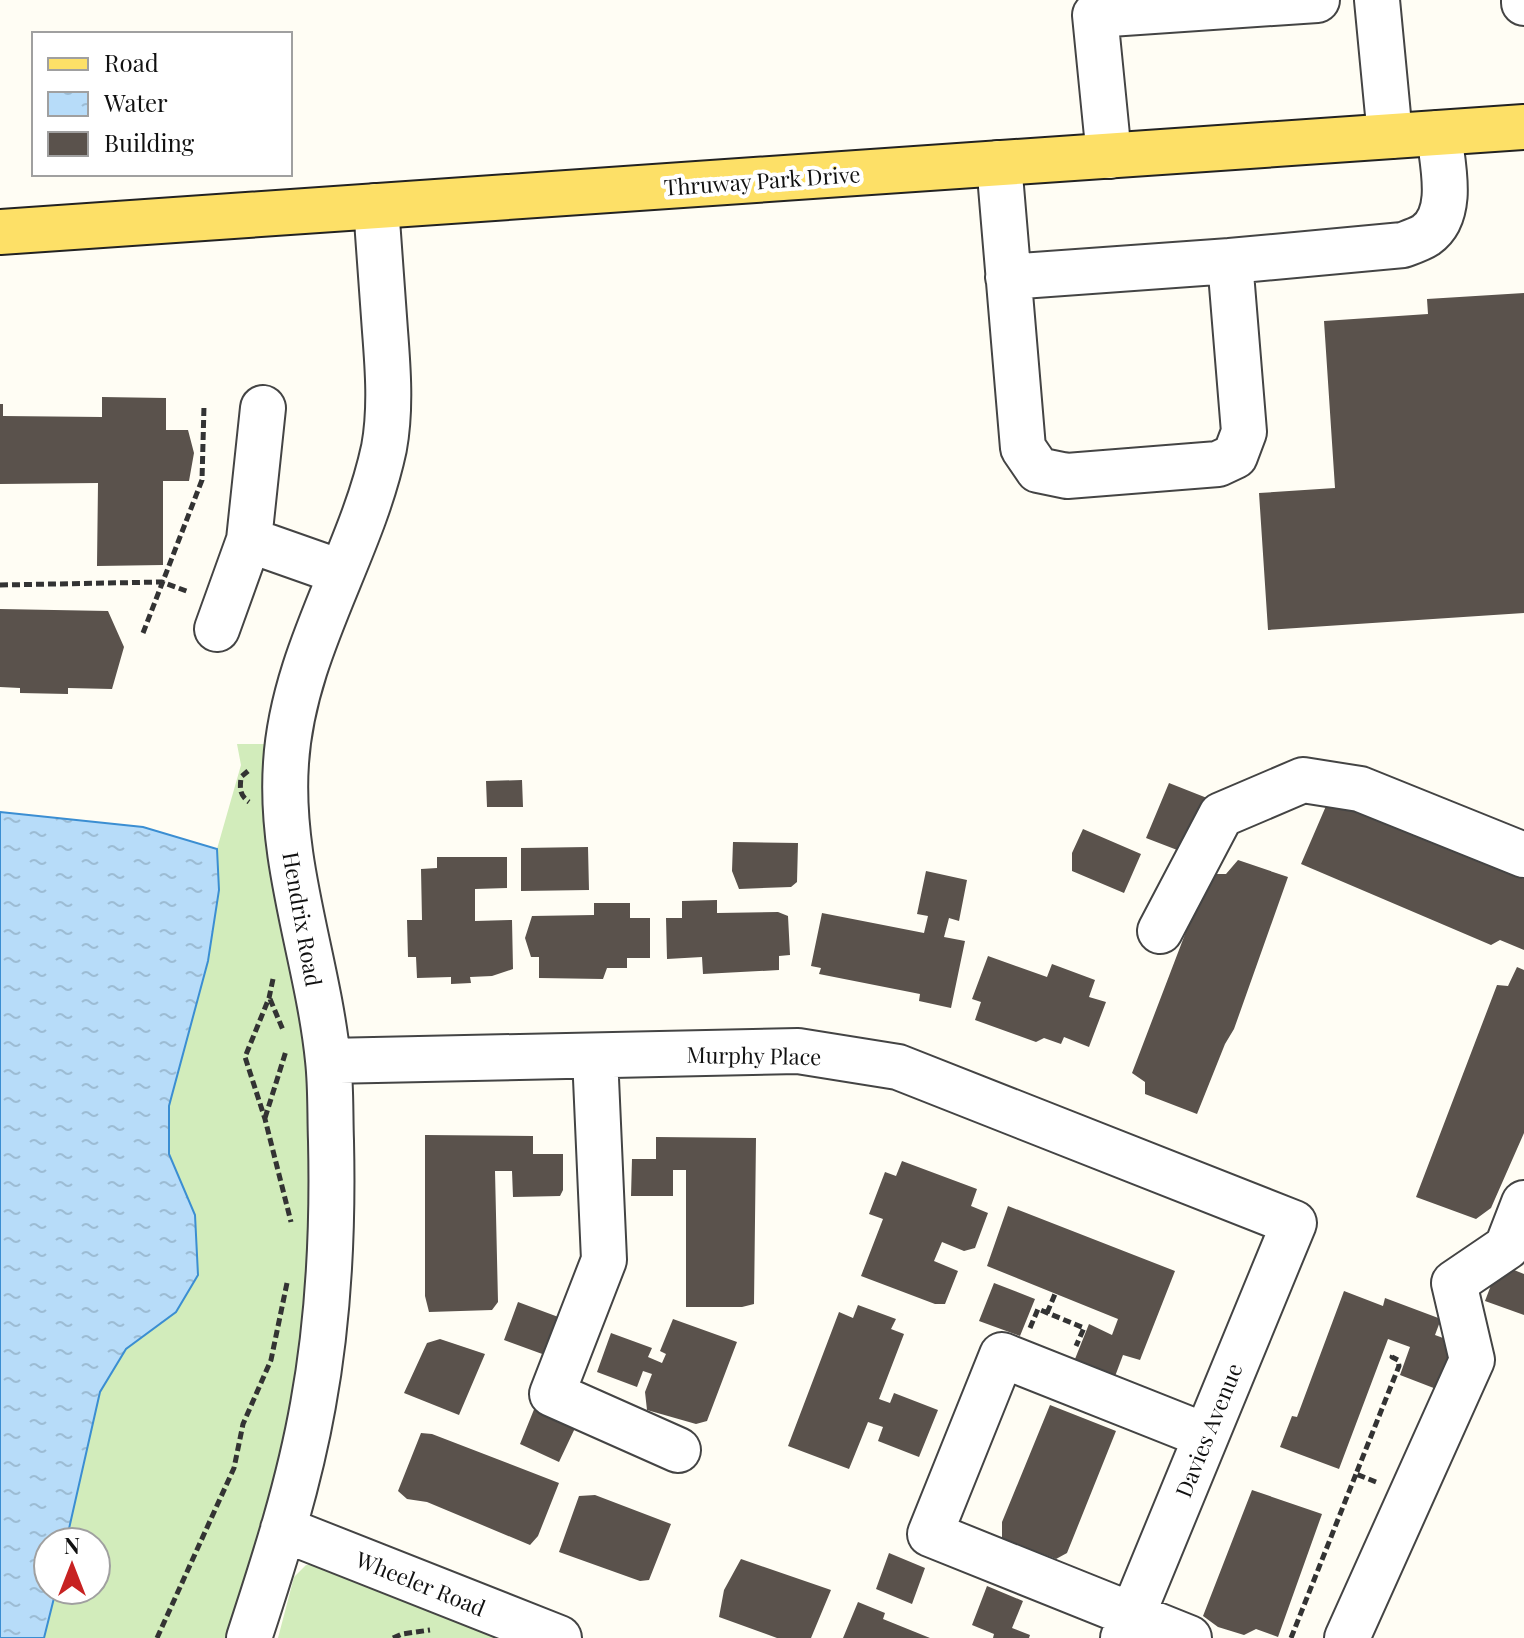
<svg xmlns="http://www.w3.org/2000/svg" width="1524" height="1638" font-family="'Playfair Display',serif">
  <style>
    .grass { fill: #d2ecbb }
    .water { fill: url(#water-ripples); stroke: #3b8ed2; stroke-width: 2 }
    .building { fill: #5a524c }
    .lines { fill: none; stroke-linecap: round; stroke-linejoin: round }
    .minor-casing { stroke: #444; stroke-width: 48 }
    .major-casing { stroke: #222; stroke-width: 48 }
    .path { stroke: #333; stroke-width: 5; stroke-dasharray: 8 4; stroke-linecap: butt }
    .minor { stroke: #fff; stroke-width: 44 }
    .major { stroke: #fde067; stroke-width: 44 }
    .labels { text-anchor: middle; dominant-baseline: central; stroke-width: 8; stroke-linejoin: round; paint-order: stroke }
    .street-label { font-size: 22px; fill: #111; stroke: #fff }
  </style>
  <defs>
    <pattern id="water-ripples" width="26" height="14" patternUnits="userSpaceOnUse" patternTransform="scale(2)"><rect width="26" height="14" fill="#b7dcf9"/><path d="M2 4q2-2 4 0t4 0M15 11q2-2 4 0t4 0" fill="none" stroke="#9cbcd4"/></pattern>
  </defs>
  <rect width="100%" height="100%" fill="#fffdf4"/>
  <path class="grass" d="M237 744H272L310 1084 313 1221 305 1336 283 1469 234 1638H44L56 1590H96V1542H66L100 1392 126 1349 176 1312 195 1215 169 1154V1106L208 961 219 890 217 849 241 765Z
    M306 1565H323L508 1638H278L294 1577Z"/>
  <path class="water" d="M0 812 143 827 217 849 219 890 208 961 169 1106V1154L195 1215 198 1275 176 1312 126 1349 100 1392 66 1542H48V1590H56L44 1638H0Z"/>
  <path class="building" d="M1524 293V613L1268 630 1259 493 1335 488 1324 321 1428 314 1427 299Z
    M102 397 166 398V430H188L194 453 189 481H163V565L97 566 98 483 0 484V404H3V416L102 417Z
    M0 609 108 611 124 647 112 689 68 688V694L20 693V688L0 687Z
    M522 780 523 807H487L486 781Z
    M1169 783 1207 798 1185 853 1146 838Z
    M1337 805 1524 879V950L1500 940 1491 945 1301 864 1326 806Z
    M1083 829 1141 854 1124 893 1072 871V853Z
    M733 842 798 843 797 882 791 887 739 889 732 871Z
    M588 847 589 890 521 891V848Z
    M437 857H507V888L475 889V921L512 920 513 969 492 976 470 977 471 983 451 984V977L417 978 416 957H408L407 920H422L421 869 437 868Z
    M1238 860 1288 877 1234 1029 1225 1044 1197 1114 1145 1094V1082L1132 1073 1208 874H1226Z
    M926 871 967 880 959 921 949 918 944 937 965 941 951 1008 919 1001 920 994 819 974 821 968 811 966 822 913 924 933 928 916 917 914Z
    M717 900V913L778 912 788 916 790 955 779 956V970L703 974 702 957 667 959 666 918H682V901Z
    M594 903H630V918H650V958H627V968H607L603 979 539 978V957H531L525 938 532 916 594 915Z
    M988 956 1047 977 1052 964 1095 980 1089 997 1106 1002 1089 1047 1064 1037 1061 1044 1044 1038 1036 1042 975 1020 981 1002 972 999Z
    M1517 967 1524 970V1133L1491 1208 1476 1219 1416 1197 1497 985 1508 986Z
    M425 1135 533 1136V1154H563V1190L560 1196 513 1197 512 1171H495L498 1302 492 1310 429 1312 425 1296Z
    M656 1137 756 1138 754 1304 742 1307H686V1170H673V1196H631L632 1159H656Z
    M902 1161 977 1189 971 1206 988 1213 975 1248 964 1251 942 1242 934 1261 958 1271 945 1304H935L861 1276 883 1219 869 1214 885 1172 896 1176Z
    M1008 1206 1175 1271 1140 1360 1123 1355 1114 1379 1073 1364 1089 1324 1112 1335 1118 1319 987 1266Z
    M1499 1264 1524 1274V1315L1485 1301Z
    M994 1283 1035 1299 1020 1336 979 1321Z
    M1344 1291 1383 1306 1385 1298 1441 1319 1435 1335 1462 1345 1444 1392 1400 1375 1410 1347 1388 1339 1339 1469 1280 1447 1292 1416 1297 1417Z
    M518 1302 561 1318 545 1355 504 1340Z
    M858 1305 896 1319 891 1329 904 1334 879 1399 890 1403 894 1393 938 1410 919 1457 878 1441 883 1427 868 1422 849 1469 788 1446 839 1312 853 1318Z
    M673 1319 737 1342 707 1421 696 1424 647 1410 645 1392 652 1374 643 1371 637 1387 597 1372 611 1333 652 1348 648 1357 662 1363 666 1354 660 1351Z
    M440 1339 485 1354 459 1415 404 1393 427 1343Z
    M1050 1405 1116 1431 1067 1553 1056 1559 1002 1539V1522Z
    M535 1407 576 1426 559 1462 520 1444Z
    M421 1433 432 1434 559 1483 538 1536 530 1545 427 1502 407 1499 398 1491Z
    M1252 1490 1322 1514 1278 1637 1256 1629 1244 1635 1218 1627 1203 1616Z
    M595 1495 671 1524 649 1580 640 1581 559 1552 579 1496Z
    M889 1553 925 1568 912 1604 876 1589Z
    M741 1559 831 1590 811 1638H777L719 1617 724 1590Z
    M987 1586 1023 1601 1012 1628 1030 1635 1029 1638H993L994 1634 972 1625Z
    M858 1602 885 1613 883 1619 930 1638H843Z"/>
  <g class="lines">
    <g class="minor-casing">
      <path id="minor" d="M1377 0 1390 136
        M1524 0V3
        M1109 156 1095 15 1317 0
        M999 163 1023 448 1038 470 1067 476 1218 464 1235 456 1244 432 1230 261 1403 245C1411 242 1420 239 1426 235 1456 214 1442 163 1439 133
        M1008 277 1230 261
        M263 408 249 540 340 572
        M217 629 249 540
        M1160 931 1221 815 1303 780 1360 789 1524 855
        M595 1056 604 1260 552 1394 678 1450
        M328 1061 798 1051 898 1067 1294 1223 1123 1638
        M283 1529 559 1638
        M249 1638C274 1562 299 1484 313 1405 329 1318 333 1228 331 1141 330 1114 331 1087 328 1060 318 961 279 863 286 763 293 650 361 556 384 448 391 410 388 369 385 331 382 289 379 248 376 206
        M1189 1638 930 1534 1002 1355 1206 1436
        M1347 1638 1472 1360 1454 1283 1507 1247 1524 1203"/>
    </g>
    <g class="major-casing">
      <path id="major" d="M0 232 1524 127"/>
    </g>
    <path class="path" d="M0 585 162 582 189 592
      M143 633 202 480 204 406
      M248 771 241 777C240 788 239 795 249 802
      M273 979 269 998 245 1057 265 1119 291 1222
      M270 999 283 1030
      M265 1118 286 1051
      M1047 1313 1055 1294
      M1030 1328 1038 1309 1084 1328 1076 1346
      M1376 1482 1356 1474 1399 1366 1398 1360 1392 1357 1394 1353
      M157 1638 234 1468 243 1424 271 1360 287 1283
      M393 1638 402 1634 430 1630
      M1291 1638 1356 1474"/>
    <use href="#minor" class="minor"/>
    <use href="#major" class="major"/>
  </g>
  <g class="labels">
    <g class="street-label">
      <text transform="translate(762 180) rotate(-4)">Thruway Park Drive</text>
      <text transform="translate(303 919) rotate(80)">Hendrix Road</text>
      <text transform="translate(754 1055) rotate(1)">Murphy Place</text>
      <text transform="translate(1208 1430) rotate(-68)">Davies Avenue</text>
      <text transform="translate(421 1583) rotate(22)">Wheeler Road</text>
    </g>
  </g>
  <rect x="32" y="32" width="260" height="144" fill="#ffffff" stroke="#a0a0a0" stroke-width="2"/>
  <rect x="48" y="58" width="40" height="12" fill="#fde067" stroke="#a0a0a0" stroke-width="2"/>
  <text x="104" y="72" font-size="24" fill="#111111">Road</text>
  <rect x="48" y="92" width="40" height="24" fill="url(#water-ripples)" stroke="#a0a0a0" stroke-width="2"/>
  <text x="104" y="112" font-size="24" fill="#111111">Water</text>
  <rect x="48" y="132" width="40" height="24" fill="#5a524c" stroke="#a0a0a0" stroke-width="2"/>
  <text x="104" y="152" font-size="24" fill="#111111">Building</text>
  <g transform="translate(72 1566)"><circle r="38" fill="#ffffff" stroke="#a0a0a0" stroke-width="2"/>
  <path d="M0-6L14 30L0 20L-14 30Z" fill="#c72222"/>
  <text y="-12" font-size="22" font-weight="bold" text-anchor="middle" fill="#111111">N</text>
  </g>
</svg>
